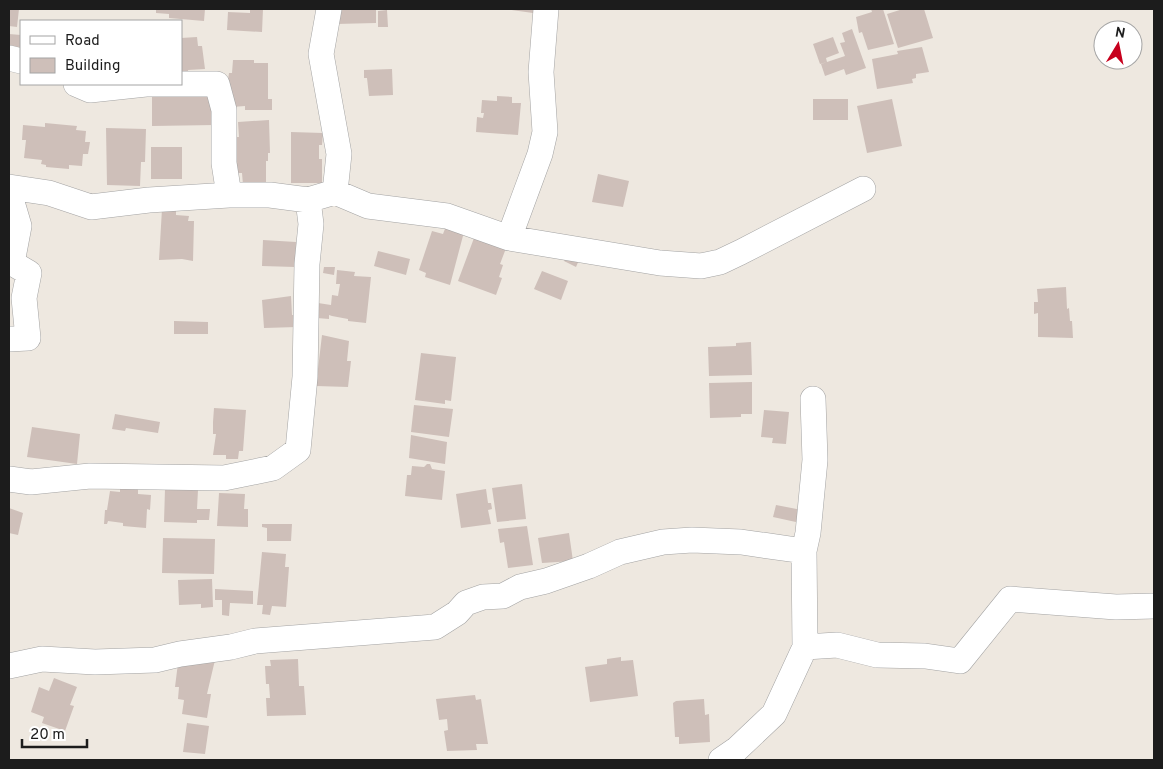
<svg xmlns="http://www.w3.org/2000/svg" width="1163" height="769" font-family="Overpass,sans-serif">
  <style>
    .building { fill: #cebfb9 }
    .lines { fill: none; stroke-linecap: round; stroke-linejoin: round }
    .minor-casing { stroke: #a3a3a3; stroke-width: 26 }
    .minor { stroke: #fff; stroke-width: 25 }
  </style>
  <rect width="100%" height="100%" fill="#eee8e0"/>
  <path class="building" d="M9 9H19L17 27 9 26Z
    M156 9H205L204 21 169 18V14L156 13Z
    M250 9H263L262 32 227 30 228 12 250 13Z
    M336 9H376V23L336 24Z
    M505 9H533V13Z
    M871 9H883L894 44 868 50 862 32 859 33 856 17 872 12Z
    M903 9H924L933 38 898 48 887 14Z
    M387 10 388 27H378V11Z
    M852 29 866 68 846 75 844 69 825 76 821 64 845 56 840 43 845 42 842 33Z
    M9 34 21 35V51L9 50Z
    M197 37 198 46H202L205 69 188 70 189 77H181V38Z
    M833 37 839 53 826 58 827 62 820 64 813 44Z
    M922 47 929 72 916 74V78L912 79 913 83 877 89 872 59 898 54 897 51Z
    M233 60H254V63H268V99H272V110H245V106L232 107 228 80 229 73H232Z
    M392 69 393 95 369 96 367 78H364V70Z
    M152 93 216 95 215 125 152 126Z
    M497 96 512 97V103H521L518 135 476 132 477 117 483 118 484 113H481L482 100 497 101Z
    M813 99H848V120H813Z
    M892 99 902 146 867 153 857 106Z
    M269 120 270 153H268V161H266V184L243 185 242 173H233L236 137H239L238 122Z
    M45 123 77 126 76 130 86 131 85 142H90L88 154H83L82 166 69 165V169L46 167V165L41 164 42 160 24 158 26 140H22L23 125 45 127Z
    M106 128 146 129 145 162H141L140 186 107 185Z
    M291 132 323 133 322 145H319V159H322V183H291Z
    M151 147H182V179H151Z
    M598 174 629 181 623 207 592 202Z
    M162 209H176V215L189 216 188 221H194L193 261 182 259 159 260Z
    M446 226 464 232 450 285 425 277 426 273 419 270 432 231 443 234Z
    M474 238 508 243 500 264 503 265 499 277 502 278 496 295 458 281Z
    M263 240 296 242 295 267 262 266Z
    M378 251 410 259 406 275 374 266Z
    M568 254 579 260 576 267 564 261Z
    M324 267H335L334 275 323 273Z
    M337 270 355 272 354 276 371 277 366 323 348 321V319L332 316 329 315V319L317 318 318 303 331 305 332 295 338 296 340 284H336Z
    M542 271 568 281 561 300 534 289Z
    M1066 287 1067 309 1069 308 1070 321H1072L1073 338 1038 337V313L1034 314V302H1038L1037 289Z
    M291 296 292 315H296L297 327 264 328 262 300Z
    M174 321 208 322V334H174Z
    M322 335 349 341 347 361H351L348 387 316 386Z
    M751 342 752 375 709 376 708 347 736 346V343Z
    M421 353 456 357 451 401 445 400V404L415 400Z
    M752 382V414H741V417L710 418 709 383Z
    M414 405 453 409 449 437 411 432Z
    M214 408 246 410 243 451H239L238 459H226V455H213L216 434H213V422Z
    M764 410 789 412 786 444 772 443 773 438 761 437Z
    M115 414 160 422 158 433 126 428 125 431 112 429Z
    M32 427 80 434 77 464 27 457Z
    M411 435 447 442 445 464 409 458Z
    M427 464H430L432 469 445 471 442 500 405 496 407 475H411L412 466 424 467Z
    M522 484 526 519 497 522 492 488Z
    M120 486 138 489V494L151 495 150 510 147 509 146 528 123 526V523L108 521 107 524H104L105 510H107L110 491 120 492Z
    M165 489 198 490 197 509H210L209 520H197V523L164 522Z
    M486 489 488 503H491L492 509 488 510 491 524 461 528 456 494Z
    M219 493 245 494 244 509H248V527L217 526Z
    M776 505 807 511 805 524 773 517Z
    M9 508 23 513 18 535 9 533Z
    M262 524H292L291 541H267V528L262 527Z
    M527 526 533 565 508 568 504 542 500 543 498 529Z
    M569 533 573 561 542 563 538 538Z
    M163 538 215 539 214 574 162 573Z
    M262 552 286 554 285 567H289L286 607 272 606 270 615 262 614 263 605H257Z
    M212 579 213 607 201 608V604L179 605 178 580Z
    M215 589 253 591V604L230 603 229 616 222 615V600H215Z
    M621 657V661L633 660 638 696 590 702 585 667 607 664V659Z
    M298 659 299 686H304L306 715 267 716 266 698H270L269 684H266L265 666H271L270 660Z
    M215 660 207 694H211L207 718 182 714 184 700 178 699 179 687H175L178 663Z
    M54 678 77 687 70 705 74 706 65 731 42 723 44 717 31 712 39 687 49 691Z
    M475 695 476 700 481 699 488 744H476L477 750 447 751 444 731 448 730 447 719 439 720 436 699Z
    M704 699 705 715 709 714 710 742 679 744V737H675L673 703 676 701Z
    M187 723 209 726 205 754 183 752Z"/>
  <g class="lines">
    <g class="minor-casing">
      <path id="minor" d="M329 9 321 54 339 154 335 192
        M9 58 21 61
        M76 84 90 90 146 84H217L224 110V163L229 195
        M9 187 49 193 91 207 149 200 229 195H270L308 200 335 192 368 206 447 216 509 238 660 263 701 266 720 262 741 252 863 189
        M9 192 19 226 12 263 29 273 24 298 28 338 9 339
        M509 238 540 154 545 132 541 72 546 9
        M9 479 31 482 90 476 224 478 273 468 298 450 305 377 307 264 311 224 308 200
        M805 647 804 551 808 533 815 460 813 399
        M9 666 42 659 95 662 155 660 180 654 231 647 255 641 435 627 457 613 466 603 483 597 503 596 520 587 546 581 589 566 620 552 663 542 692 540 741 542 804 551
        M721 760 737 749 774 714 805 647 837 645 877 655 925 656 960 661 1010 599 1116 607 1154 606"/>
    </g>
    <use href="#minor" class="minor"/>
  </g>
  <rect width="1163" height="769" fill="none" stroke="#1c1c1c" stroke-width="20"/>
  <rect x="20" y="20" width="162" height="65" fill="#ffffff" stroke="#a4a4a4"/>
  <rect x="30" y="36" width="25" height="8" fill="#ffffff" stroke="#a4a4a4"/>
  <text x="65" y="45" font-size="15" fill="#1c1c1c">Road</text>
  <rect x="30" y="58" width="25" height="15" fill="#cebfb9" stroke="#a4a4a4"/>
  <text x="65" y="70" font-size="15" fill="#1c1c1c">Building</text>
  <g transform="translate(1118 45) rotate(10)"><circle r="24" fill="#ffffff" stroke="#a4a4a4"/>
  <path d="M0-4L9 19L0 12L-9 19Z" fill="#c7001d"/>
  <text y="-8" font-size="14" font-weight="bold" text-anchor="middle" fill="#1c1c1c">N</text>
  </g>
  <path d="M22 739v8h65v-8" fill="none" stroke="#1c1c1c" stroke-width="2.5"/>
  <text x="30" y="739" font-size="15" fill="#1c1c1c" stroke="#ffffff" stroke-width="4" paint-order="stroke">20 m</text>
</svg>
